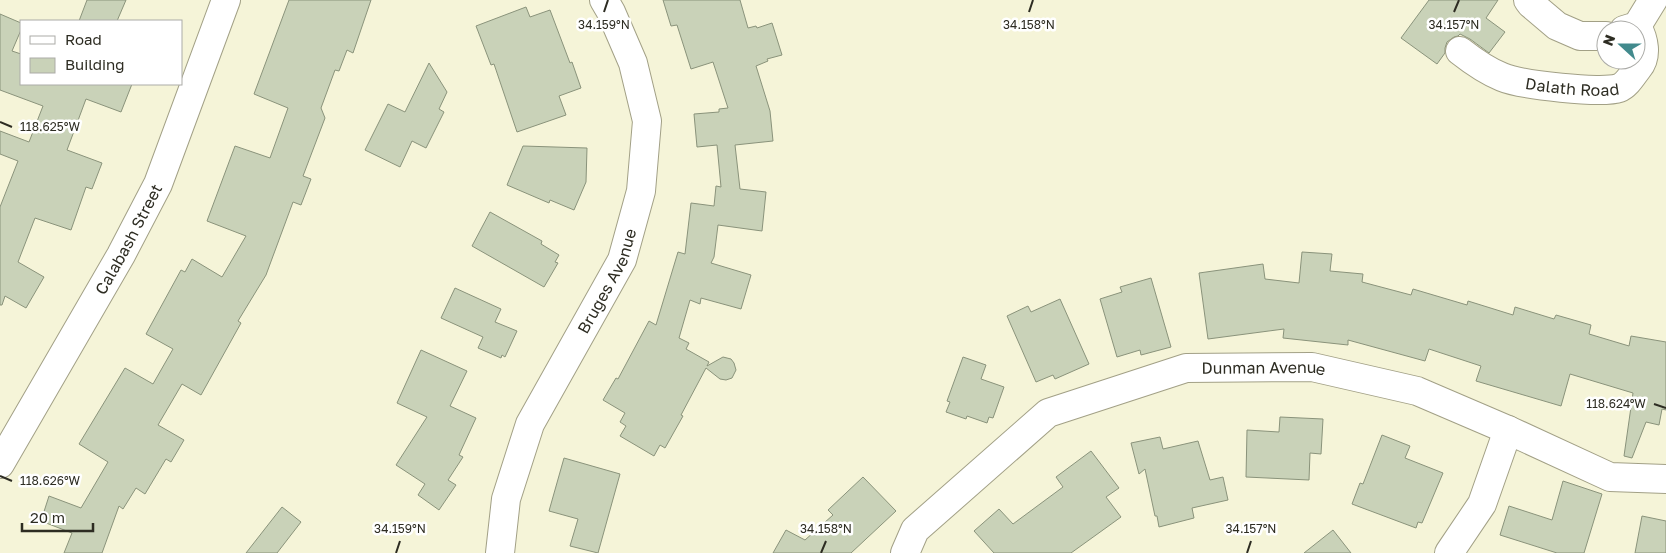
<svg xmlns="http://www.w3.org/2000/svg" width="1666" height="553" viewBox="0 0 1666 553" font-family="'Golos Text',sans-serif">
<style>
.building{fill:#c9d2b8;stroke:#8a937b}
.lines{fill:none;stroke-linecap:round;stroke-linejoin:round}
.minor-casing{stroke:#a2a086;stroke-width:30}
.minor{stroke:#fff;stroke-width:28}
.ticks{fill:none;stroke:#2d2c22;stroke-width:2}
.labels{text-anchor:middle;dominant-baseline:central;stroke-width:5;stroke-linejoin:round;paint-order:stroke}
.street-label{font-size:16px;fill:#2d2c22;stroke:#fff}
.ticks-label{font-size:12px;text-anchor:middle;fill:#2d2c22;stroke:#fff;stroke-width:5;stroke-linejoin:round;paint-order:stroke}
</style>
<rect width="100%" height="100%" fill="#f5f4d8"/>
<path class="building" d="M87,0h39l-9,21h-38z
M289,0h82l-18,53 -6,-3 -8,21 -4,-1 -14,38 4,10 -22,58 8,3 -10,26 -8,-3 -27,73 -28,46 3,2 -40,72 -19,-11 -24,41 26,15 -13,22 -5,-3 -21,35 -9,-6 -13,21 -4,-3 -17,47h-38l8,-20 -31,-12 8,-25 32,12 27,-46 -29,-18 46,-76 28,16 20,-35 -27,-15 35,-64 4,2 7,-13 30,18 24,-41 -39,-15 28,-75 35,12 18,-50 -34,-14z
M663,0h77l8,28 8,-2 1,2 15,-5 10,32 -15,4 1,2 -12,5 14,45 3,30 -38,4 5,44 26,3 -4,39 -44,-6 -4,32 -3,6 40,12 -10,34 -40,-11 -1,6 -10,-4 -11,38 10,5 -3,6 23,13 -2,4 16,-9 8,2 3,4 2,7 -4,8 -6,2 -6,-1 -14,-11 -25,47 2,1 -18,32 -5,-3 -6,11 -34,-20 6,-10 -6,-4 5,-9 -22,-13 13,-22 2,1 31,-58 7,4 22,-73 7,2 6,-51 23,3 2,-20 5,1 -4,-42 -20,2 -3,-33 25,-2v-3l9,-1 -15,-46 -22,7 -14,-44 -6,1z
M1429,0h69l-12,18 19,14 -16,21 -19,-14 -10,-5 -2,2 -4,1 -7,5 -2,6v5l-8,11 -36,-26z
M526,7l4,10 20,-7 20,53 2,-1 9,26 -22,8 7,19 -49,17 -23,-68 -3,1 -15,-39z
M0,14l21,9v7l-9,21 9,3v30h111l-11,28 -35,-13 -19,51 35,13 -10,26 -6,-2 -15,43 -36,-12 -17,44 26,15 -18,31 -21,-12 -3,9h-2v-98l18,-46 -18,-7v-23l29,11 14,-36 -43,-16z
M429,63l18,29 -8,17 5,3 -18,36 -14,-7 -12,26 -35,-17 23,-46 17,8z
M523,146l64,2 -1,34 -12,28 -24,-10 -1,3 -42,-18z
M490,212l52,29 -1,3 18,11 -4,7 3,1 -14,24 -72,-41z
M1302,252l30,2 -2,17 33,3 -1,8 49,13 2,-6 54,16 1,-4 45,14 2,-8 39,12 2,-4 35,10 -2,9 40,12 2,-10 35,6v68l-4,-1 -3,16 -13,-3 -14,36 -8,-2 9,-63 -63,-19 -9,32 -85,-25 5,-15 -52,-17 -4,12 -77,-21v5l-65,-7 1,-9 -76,10 -9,-66 64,-9 2,15 34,4z
M1151,278l20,69 -30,8 -1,-5 -23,7 -17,-58 22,-7 -2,-5z
M455,288l46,21 -6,13 22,9 -12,26 -3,-2 -1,3 -23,-10 5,-11 -42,-19z
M1060,299l29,65 -34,15 -2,-4 -17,7 -29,-66 21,-10 3,6z
M421,350l46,21 -17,35 26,12 -17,37 4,2 -15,23 8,5 -17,25 -21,-15 7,-11 -29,-19 31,-48 -30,-14z
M963,357l23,8 -5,14 23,8 -11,31 -4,-1 -2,6 -20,-7 -1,3 -20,-7 4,-10 -3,-1z
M1280,417l43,2 -2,35 -11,-1 -1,27 -63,-3 1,-47 32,2z
M1382,435l28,11 -5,12 38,15 -21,50 -4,-1 -2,6 -64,-24 8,-21 3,1z
M1160,437l3,12 35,-8 12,39 13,-3 5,23 -36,8 2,10 -35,9 -2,-11h-2l-10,-47 -6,5 -8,-31z
M1091,451l28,37 -13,9 15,20 -50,36h-77l-20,-22 25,-22 14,15 50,-37 -7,-10z
M564,458l56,16 -22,79 -28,-7 8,-27 -29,-8z
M863,477l33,34 -45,42h-78l13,-23 19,10 28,-25 -5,-5z
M1563,481l39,13 -18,59h-27l-57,-18 9,-29 43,14z
M282,507l19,15 -24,31h-31z
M1642,516l24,5v32h-31z
M1333,530l18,23h-47z"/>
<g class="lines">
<g class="minor-casing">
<g id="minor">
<path d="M1528,0l3,4 26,22 23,10h26"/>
<path d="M1624,30l13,-4 16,-26"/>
<path id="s1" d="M1460,51c14,11 27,20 42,26 19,8 100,17 117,11 8,-3 14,-14 19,-20 10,-12 6,-29 -1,-42"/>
<path id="s2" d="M0,464l121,-209 37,-71 68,-184"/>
<path id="s3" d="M500,553l6,-54 24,-75 92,-164 19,-69 6,-70 -14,-58 -22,-51 -7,-12"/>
<path id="s4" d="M905,553l10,-23 133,-117 138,-45 126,-1 105,24 91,39 102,47 56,2"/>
<path d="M1449,553l33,-49 26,-74"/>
</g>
</g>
<use href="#minor" class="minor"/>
</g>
<path class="ticks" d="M604,12l4,-12M1029,12l4,-12M1454,12l5,-12M0,122l12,5M1654,404l12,4M0,476l12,5M396,553l4,-12M821,553l5,-12M1247,553l4,-12"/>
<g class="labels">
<g class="street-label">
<text stroke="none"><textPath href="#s1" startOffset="121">Dalath Road</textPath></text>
<text stroke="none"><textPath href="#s2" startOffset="259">Calabash Street</textPath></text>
<text stroke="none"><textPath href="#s3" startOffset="296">Bruges Avenue</textPath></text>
<text stroke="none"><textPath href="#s4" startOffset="425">Dunman Avenue</textPath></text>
</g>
</g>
<g class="ticks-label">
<text x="604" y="29">34.159°N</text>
<text x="1029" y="29">34.158°N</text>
<text x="1454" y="29">34.157°N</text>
<text x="50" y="131">118.625°W</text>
<text x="1616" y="408">118.624°W</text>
<text x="50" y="485">118.626°W</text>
<text x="400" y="533">34.159°N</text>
<text x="826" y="533">34.158°N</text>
<text x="1251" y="533">34.157°N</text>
</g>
<rect x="20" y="20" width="162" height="65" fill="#ffffff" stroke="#ababa7"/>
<rect x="30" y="36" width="25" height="8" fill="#ffffff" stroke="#ababa7"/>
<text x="65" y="45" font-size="15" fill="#2d2c22">Road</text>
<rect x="30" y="58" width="25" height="15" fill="#c9d2b8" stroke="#ababa7"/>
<text x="65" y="70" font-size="15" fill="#2d2c22">Building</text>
<g transform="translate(1621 45) rotate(291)"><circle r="24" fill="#ffffff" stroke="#ababa7"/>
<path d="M0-4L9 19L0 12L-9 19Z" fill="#428a8d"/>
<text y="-8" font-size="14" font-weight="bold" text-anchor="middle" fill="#2d2c22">N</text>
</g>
<path d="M22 523v8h71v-8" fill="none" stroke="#2d2c22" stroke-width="2.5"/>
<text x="30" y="523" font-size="15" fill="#2d2c22" stroke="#ffffff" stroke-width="4" paint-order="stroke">20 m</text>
</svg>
